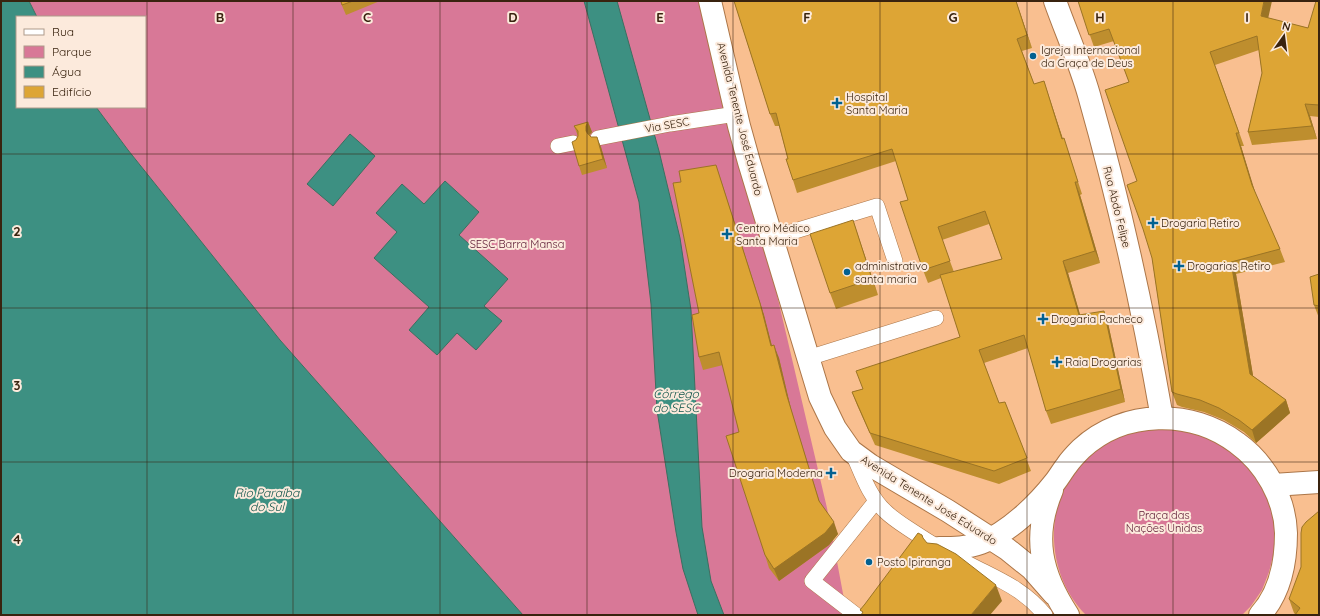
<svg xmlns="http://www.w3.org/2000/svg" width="1320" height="616" viewBox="0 0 1320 616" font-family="Quicksand,sans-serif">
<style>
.green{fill:#d87897}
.water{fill:#3d9082;stroke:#3c6f60}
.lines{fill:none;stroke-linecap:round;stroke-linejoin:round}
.service-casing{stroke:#ac7648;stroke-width:16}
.secondary-casing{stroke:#ac7648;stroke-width:24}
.service{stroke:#fff;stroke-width:15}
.secondary{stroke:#fff;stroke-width:22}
.wall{fill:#be8e2e;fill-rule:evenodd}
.shaded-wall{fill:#9b7425}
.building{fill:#dda535;stroke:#9b7425}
.grid{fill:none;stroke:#39230f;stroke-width:1;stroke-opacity:0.55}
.poi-dot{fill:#026191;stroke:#fceadc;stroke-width:1.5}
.labels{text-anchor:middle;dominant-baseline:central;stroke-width:4;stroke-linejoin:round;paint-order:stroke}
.poi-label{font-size:11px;fill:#39230f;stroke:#fceadc;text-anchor:start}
.street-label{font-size:11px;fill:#39230f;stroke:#fceadc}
.park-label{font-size:11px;fill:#5a1631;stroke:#fceadc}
.water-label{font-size:12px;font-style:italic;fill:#0f544a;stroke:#fceadc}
.grid-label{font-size:13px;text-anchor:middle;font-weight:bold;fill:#39230f;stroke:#fceadc;stroke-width:4;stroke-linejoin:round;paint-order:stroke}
</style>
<rect width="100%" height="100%" fill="#f9bf90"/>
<path class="green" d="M29,1h679l119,507 20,107h-324l-243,-275 -152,-190 -32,-43h49v-90h-108z
M1152,428l40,3 36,17 28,28 10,18 6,18 3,20 -1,20 -5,20 -7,18 -11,16 -9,9h-156c-46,-46 -43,-129 12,-167 18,-12 34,-15 54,-20z"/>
<path class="water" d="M1,1h28l8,16h-20v90h79l32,43 152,190 243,275h-522z
M584,1h33l42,150 21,87 11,72 11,217 9,54 13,34h-26l-15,-46 -7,-37 -19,-122 -6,-106 -12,-102z
M350,134l25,22 -42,50 -26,-22z
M445,181l34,31 -20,23 49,44 -24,27 18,15 -26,29 -19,-17 -20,22 -28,-25 20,-23 -55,-49 23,-26 -21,-19 26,-29 22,20z"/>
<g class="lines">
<g class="service-casing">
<path id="service" d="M598,138l72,-14 66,-10
M558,146l15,-3
M772,238l105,-32 18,55
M808,358l128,-40
M853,454c9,20 16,42 32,57 8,8 18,14 27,20 18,12 36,23 55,32 30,16 56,25 78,52
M856,615l-44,-34 64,-80"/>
</g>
<g class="secondary-casing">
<path id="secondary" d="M710,1l29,125 10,36 71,235 15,31 16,23 19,14 78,46 59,38 25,20 22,25
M1055,1c11,31 25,62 34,94 30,106 54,214 73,323
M1273,485l46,-3
M1052,490c-20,47 -11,84 16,125
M939,548c14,0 28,0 42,-5 27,-10 56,-38 74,-61 4,-5 8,-12 12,-17 4,-6 9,-11 14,-16 43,-40 111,-40 156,-6 28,20 48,55 49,90 0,29 -6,60 -26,82"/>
</g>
<use href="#service" class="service"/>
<use href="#secondary" class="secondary"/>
</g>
<path class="wall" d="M340,1h40l-34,14z
M734,1h282l16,47 -10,3 12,33 10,-3 19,58 5,12 14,43 -2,1 20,68 -32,10 12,42 28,8 17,79 -74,22 -5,-13 -18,-63 -44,15 15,40 6,-1 26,69 -32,13 -124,-39 -18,-40 -5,-13 11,-3 97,-52 -19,-59 -13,5 -5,-13 -15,-70 -12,-39 -99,32 -4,-13 -5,-21 -9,-33h-4l-5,-12zM989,224l13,35 -48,13 -12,-32z
M1078,1l190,17 40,10 11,-27v116l-9,-1 7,23 -65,6 -4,-13 14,-59 -3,-23 -44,15 29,81h-3l13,45 26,58 5,13 -49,12 17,102 33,24 4,13 -34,30 -12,-11 -20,-12 -20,-8 -22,-5 -5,-2 -5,-13 -20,-134 -15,-77 -8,-99 -15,-41 -20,6z
M588,122l4,10 -3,4 12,11 6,21 -25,7 -3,-9 -3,-26 2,-4 -4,-10z
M720,177l44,138 8,31 7,12 12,51 29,94 18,31 -9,11 -50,36 -10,-13 -4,-13 -26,-123 -16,-67 -20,5 -4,-13v-44l-18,-131z
M853,220l25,75 -42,14 -6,-16z
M1319,274v44l-5,-13z
M1289,599l30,16 -24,-1 -1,-1z"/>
<path class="shaded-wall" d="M1016,1l16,47 -5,-13z
M1264,1h8l-6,27 -5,-12z
M1044,81l4,13 19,58 -5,-13z
M1305,104l5,12 7,23 -5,-13z
M588,122l4,10 -3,3v5l-3,-9v-5z
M1236,133l5,13 16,52 -5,-13z
M597,137l4,10 6,21 -4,-9z
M716,165l48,150 11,43 -4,-12z
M1075,182l5,13 20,68 -5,-12z
M853,220l5,16 20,59 -6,-16z
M1063,261l5,12 16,55 -5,-13z
M1231,262l5,12 19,113 -5,-13z
M1104,311l4,12 17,79 -4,-13z
M774,345l5,13 12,51 32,105 -4,-13 -32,-105z
M1286,400l4,13 -34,30 -4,-13z
M834,522l4,12 -9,11 -50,36 -5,-12z
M996,585l6,16 -12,14h-19z"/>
<path class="building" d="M341,1h12l-11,4z
M734,1h282l11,34 -10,4 17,45 10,-3 18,58 2,-1 14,44h-3l20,69 -32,10 16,54 25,-4 17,78 -75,22 -22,-76 -45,15 20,53 6,-1 22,56 -33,13 -124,-38 -18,-41 11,-3 -7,-18 104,-34 -20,-62 62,-16 -17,-48 -47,16 12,34 -27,9 -23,-68 8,-2 -16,-51 -99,31 -7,-21h2l-12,-46 -6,1z
M1078,1h186l-3,15 47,12 8,-27h3v104l-14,-1 7,22 -64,6 14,-59 -5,-37 -47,16 29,81h-3l16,52 28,64 -49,13 19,112 36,26 -34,30 -13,-10 -20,-12 -19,-8 -23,-6 -5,-2 -20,-134 -9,-29 -16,-44 10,-4 -32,-91 24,-8 -20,-53 -20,6z
M588,122l-2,4v5l2,3 3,3h6l6,22 -24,7 -7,-24 4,-2 2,-4v-5l-4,-5z
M716,165l44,138 11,43 3,-1 13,51 32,105 15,21 -9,11 -51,36 -9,-14 -39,-119 13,-4 -20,-80 -20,5 -7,-42 7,-2 -26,-130 8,-1 -2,-11z
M853,220l19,59 -42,14 -20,-59z
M1319,274v32l-5,-1 -4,-28z
M1319,511v104h-24l5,-7 -11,-9 12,-32v-34l1,-6 4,-5z
M918,533l4,2 1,3 4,5 10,1 19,10 40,31 -25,30h-110l2,-3 -3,-2 5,-6z"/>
<path class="grid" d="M147,1v614M293,1v614M440,1v614M587,1v614M733,1v614M880,1v614M1027,1v614M1173,1v614M1,154h1318M1,308h1318M1,462h1318"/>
<g class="poi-dot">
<circle cx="1033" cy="56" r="4"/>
<path d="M835 97h4v4h4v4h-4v4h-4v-4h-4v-4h4z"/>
<path d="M1151 217h4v4h4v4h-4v4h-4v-4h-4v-4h4z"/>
<path d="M725 228h4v4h4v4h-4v4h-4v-4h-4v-4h4z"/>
<path d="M1177 260h4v4h4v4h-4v4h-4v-4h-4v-4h4z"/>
<circle cx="847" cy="272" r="4"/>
<path d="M1041 313h4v4h4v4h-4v4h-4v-4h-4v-4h4z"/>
<path d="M1055 356h4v4h4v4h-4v4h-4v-4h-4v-4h4z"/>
<path d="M829 467h4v4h4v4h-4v4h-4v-4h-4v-4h4z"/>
<circle cx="869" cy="562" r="4"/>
</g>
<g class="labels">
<g class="poi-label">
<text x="1041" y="50">Igreja Internacional<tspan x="1041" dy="13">da Graça de Deus</tspan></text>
<text x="846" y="97">Hospital<tspan x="846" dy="13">Santa Maria</tspan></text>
<text x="1161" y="223">Drogaria Retiro</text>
<text x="736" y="228">Centro Médico<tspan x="736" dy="13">Santa Maria</tspan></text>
<text x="855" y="266">administrativo<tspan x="855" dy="13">santa maria</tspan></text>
<text x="1187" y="266">Drogarias Retiro</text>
<text x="1051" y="319">Drogaria Pacheco</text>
<text x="1065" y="362">Raia Drogarias</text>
<text x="823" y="473" text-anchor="end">Drogaria Moderna</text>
<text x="877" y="562">Posto Ipiranga</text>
</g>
<g class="street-label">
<text transform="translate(740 119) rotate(76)">Avenida Tenente José Eduardo</text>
<text transform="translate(667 125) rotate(-10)">Via SESC</text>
<text transform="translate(1117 207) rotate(76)">Rua Abdo Felipe</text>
<text transform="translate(929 500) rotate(32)">Avenida Tenente José Eduardo</text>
</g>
<g class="park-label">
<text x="517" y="244">SESC Barra Mansa</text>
<text x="1164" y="515">Praça das<tspan x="1164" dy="13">Nações Unidas</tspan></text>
</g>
<g class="water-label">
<text x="676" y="393">Córrego<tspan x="676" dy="14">do SESC</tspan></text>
<text x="267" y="492">Rio Paraíba<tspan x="267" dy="14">do Sul</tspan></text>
</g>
</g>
<g class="grid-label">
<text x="220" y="22">B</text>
<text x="367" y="22">C</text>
<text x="513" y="22">D</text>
<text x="660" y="22">E</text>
<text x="807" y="22">F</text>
<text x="953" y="22">G</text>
<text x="1100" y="22">H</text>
<text x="1247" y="22">I</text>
<text x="17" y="236">2</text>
<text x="17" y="390">3</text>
<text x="17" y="544">4</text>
</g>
<rect width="1320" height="616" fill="none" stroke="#39230f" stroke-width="4"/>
<rect x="16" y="16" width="130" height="92" fill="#fceadc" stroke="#ae9a8a"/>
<rect x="24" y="29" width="20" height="6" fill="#ffffff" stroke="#ae9a8a"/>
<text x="52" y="36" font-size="12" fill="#39230f">Rua</text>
<rect x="24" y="46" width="20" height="12" fill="#d87897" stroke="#ae9a8a"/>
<text x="52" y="56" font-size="12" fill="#39230f">Parque</text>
<rect x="24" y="66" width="20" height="12" fill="#3d9082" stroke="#ae9a8a"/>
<text x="52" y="76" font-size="12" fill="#39230f">Água</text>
<rect x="24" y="86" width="20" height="12" fill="#dda535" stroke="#ae9a8a"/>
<text x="52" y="96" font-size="12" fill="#39230f">Edifício</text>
<g transform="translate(1284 36) rotate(14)" stroke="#fceadc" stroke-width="3" paint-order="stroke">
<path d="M0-3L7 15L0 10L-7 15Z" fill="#39230f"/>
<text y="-6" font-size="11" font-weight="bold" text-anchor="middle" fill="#39230f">N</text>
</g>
</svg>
